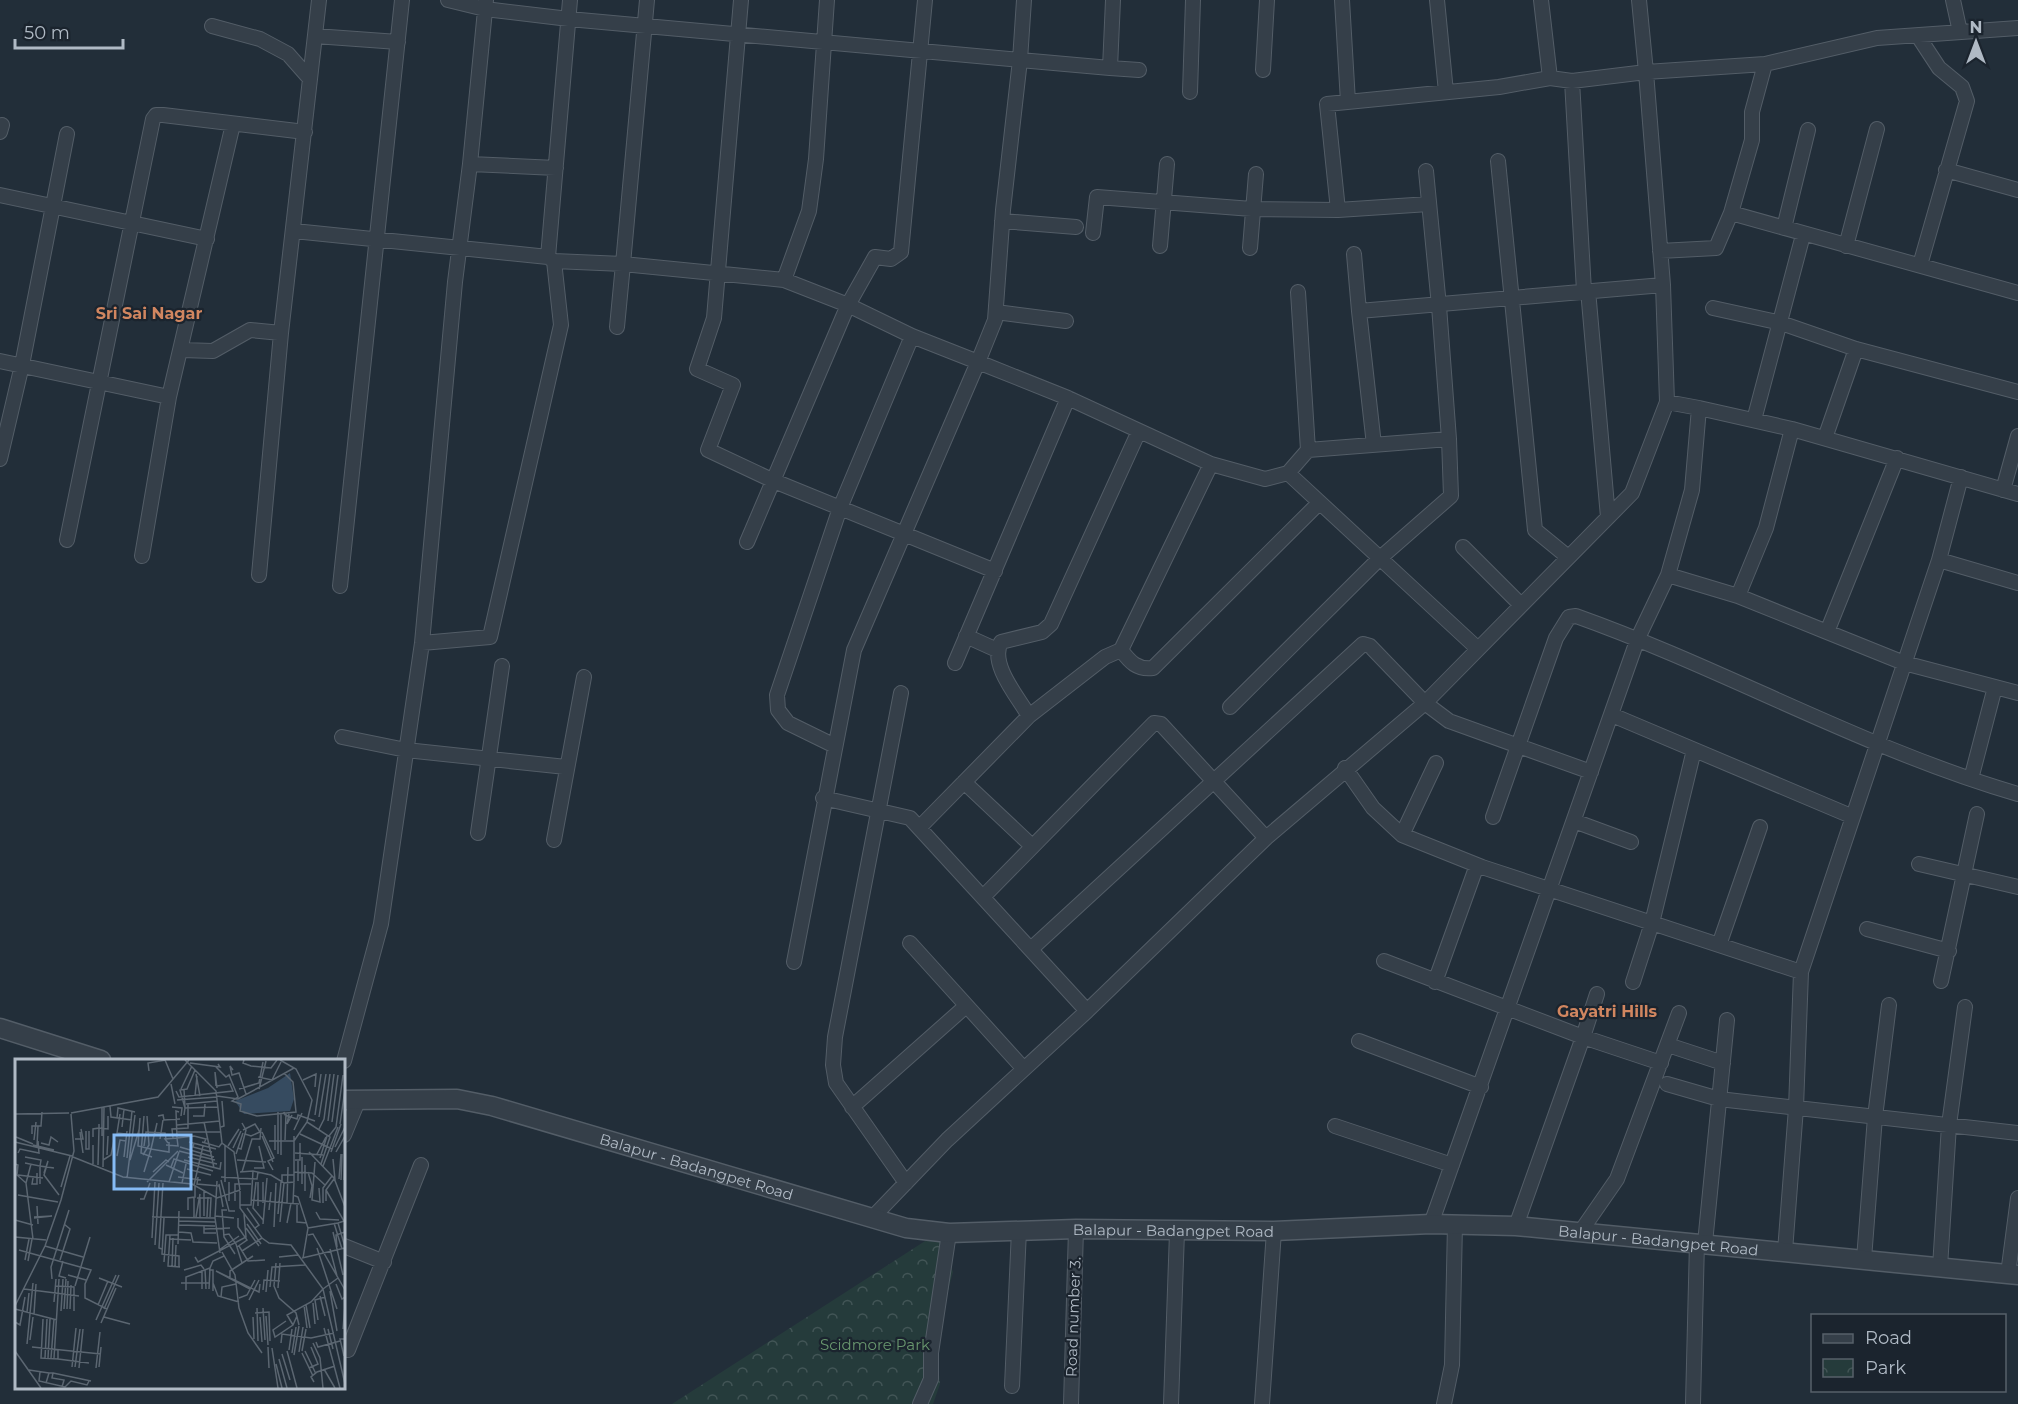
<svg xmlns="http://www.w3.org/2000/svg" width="2018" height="1404" viewBox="0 0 2018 1404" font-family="Montserrat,sans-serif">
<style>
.park{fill:url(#park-crowns)}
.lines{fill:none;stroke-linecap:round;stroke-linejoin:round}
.minor-casing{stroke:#535d67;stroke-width:16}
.tertiary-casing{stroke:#535d67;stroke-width:21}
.minor{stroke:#353f49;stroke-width:14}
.tertiary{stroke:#353f49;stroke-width:18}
.labels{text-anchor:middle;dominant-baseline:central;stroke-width:4.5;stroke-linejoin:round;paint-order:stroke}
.street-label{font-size:15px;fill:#b0bac5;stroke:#1b242e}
.park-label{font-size:15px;fill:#68966e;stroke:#1b242e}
.neighbourhood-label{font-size:16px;font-weight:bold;fill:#d18660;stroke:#1b242e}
.inset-road{fill:none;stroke:#5b6671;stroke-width:1.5}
.view{fill:#86bbf5;fill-opacity:0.15;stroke:#86bbf5;stroke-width:3}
.inset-edge{fill:none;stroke:#b0bac5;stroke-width:3}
</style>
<defs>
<pattern id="park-crowns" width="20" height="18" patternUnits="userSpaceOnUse" patternTransform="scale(1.5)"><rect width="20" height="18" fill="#253b3b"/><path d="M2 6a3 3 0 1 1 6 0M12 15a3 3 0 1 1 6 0" fill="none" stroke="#425556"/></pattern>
</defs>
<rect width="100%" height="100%" fill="#222e39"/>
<path class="park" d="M936,1234l17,38 -18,65 5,47 -7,20h-261z"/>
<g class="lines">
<g class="minor-casing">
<path id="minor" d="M448,0l37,9 84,10 451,41 4,-60
M647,0l-24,264 161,16 64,25 64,31 66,26 17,-42 8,-110 17,-150 90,8 3,-68
M741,0l-27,318 -17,51 36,16 -25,65 66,31 221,90
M1342,0l6,102
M1437,0l9,92
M1541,0l9,78
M1953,0l7,32
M212,26l48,13 28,15 22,25
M315,36l83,6
M1918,36l21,32 23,19 5,14 -47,164
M1110,68l29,2
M1263,70l4,-70
M1572,81l12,210
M1190,92l3,-92
M0,132l2,-7
M1498,161l37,369 33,27
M470,164l86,4
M1946,170l72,20
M0,195l207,44
M1429,204l-91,6 -11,-106 172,-17 51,-9 22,3 74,-9 -7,-72
M1731,213l287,80
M1002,221l74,6
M1784,228l24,-98
M294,231l254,26
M1093,233l4,-36 155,12 86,1
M1160,246l7,-82
M1846,246l31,-117
M1250,248l6,-74
M1660,251l56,-3 15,-35 21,-73v-28l13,-48
M1354,254l5,57 304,-26 -17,-213 119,-8 112,-26 141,-10
M554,261l69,3 -6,63
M784,280l25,-69 7,-52 11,-159
M1588,290l20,227
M1298,292l10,158
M1713,308l68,15 75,26 162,43
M1359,311l15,134
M996,312l70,9
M182,350l31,1 37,-21 31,3
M0,361l169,36
M1699,408l93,21 226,65
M1754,420l49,-185
M1825,438l31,-89
M0,459l22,-94 45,-231
M1288,473l189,175
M2003,490l15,-54
M67,540l86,-421 3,-4h7l142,17
M747,542l101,-237 27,-48 16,2 10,-7 24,-252
M1463,547l57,57
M142,556l27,-159 64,-273
M1939,560l79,23
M259,575l22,-242 38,-333
M1668,575l70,21 28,-68 26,-99
M340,586l62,-586
M1738,596l89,36 70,-174
M1827,632l77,31 114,30
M966,636l31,14
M422,643l68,-6 71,-312 -7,-64 -6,-4 22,-257
M1121,650c9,12 16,20 32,18l166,-165
M955,663l113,-265
M901,693l-66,344 -2,28 3,18 70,100
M1230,707l149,-148 72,-63 -2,-57
M1612,715l239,101
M1029,716c-11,-19 -40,-52 -28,-74l41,-10 9,-8 88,-193
M342,737l64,13 160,17
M835,746l-47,-23 -10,-13 -1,-15 63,-187 72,-172
M1345,768l28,40 29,27 80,32 319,105
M1971,779l24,-92
M964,782l68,64
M823,798l87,20 177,193
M1493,817l63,-179 13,-21 7,-1c149,53 290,134 442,178
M1574,821l57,21
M919,828l110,-112 76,-59 16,-7 90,-186
M478,833l24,-167
M1402,835l34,-72
M554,840l30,-163
M1919,864l99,23
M983,897l171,-174 7,1 105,114
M1867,929l82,22
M910,943l113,125
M1719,945l41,-118
M1031,949l332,-305 7,2 55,57 24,18 142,51
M1384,961l199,76 -67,189
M794,962l60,-312 124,-288 90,36 143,66 54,15 23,-6 20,-23 141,-11 -10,-133 -13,-135
M1941,981l36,-167
M1435,982l42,-117
M1633,982l19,-59 42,-173
M1597,994l-14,43 78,26
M1359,1041l122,46
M1668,1045l55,18
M344,1061l37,-137 41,-281 33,-361 15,-118 16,-164
M1667,1084l52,15 299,34
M852,1107l114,-101
M1335,1126l117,39
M344,1135l14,-34
M873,1217l74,-77 140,-129 179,-173 159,-135 207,-210 35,-91
M1431,1224l207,-586 30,-63 24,-85 7,-82 -32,-6 -4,-117
M1581,1231l36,-52 62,-166
M1705,1243l22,-223
M344,1246l40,16
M1785,1251l11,-143 5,-136 138,-412 22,-83
M1864,1259l11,-142 14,-112
M1940,1267l9,-142 16,-118
M2008,1274l10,-76
M348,1350l73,-185
M1012,1386l7,-156
M920,1404l11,-25v-26l18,-120
M1071,1404l5,-175
M1171,1404l6,-172
M1262,1404l12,-173
M1444,1404l8,-39 3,-141
M1693,1404l4,-162"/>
</g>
<g class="tertiary-casing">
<g id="tertiary">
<path d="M0,1028l101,32"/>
<path id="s1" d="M344,1100l113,-1 35,7 414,122 43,5 127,-4 198,2 157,-7 85,2 502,49"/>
</g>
</g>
<use href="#minor" class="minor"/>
<use href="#tertiary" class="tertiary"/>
</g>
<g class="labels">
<g class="street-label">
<text stroke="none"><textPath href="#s1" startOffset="362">Balapur - Badangpet Road</textPath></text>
<text stroke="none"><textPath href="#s1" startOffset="848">Balapur - Badangpet Road</textPath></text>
<text stroke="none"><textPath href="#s1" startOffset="1334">Balapur - Badangpet Road</textPath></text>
<text transform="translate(1073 1317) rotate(-88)">Road number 3.</text>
</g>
<g class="park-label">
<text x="875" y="1344">Scidmore Park</text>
</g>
<g class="neighbourhood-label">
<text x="149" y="313">Sri Sai Nagar</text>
<text x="1607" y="1011">Gayatri Hills</text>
</g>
</g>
<g transform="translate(15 1059)">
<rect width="330" height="330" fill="#222e39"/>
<path d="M275,14l4,26 -4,12 -46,3 -9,-13 33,-13z" fill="#364b60"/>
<path class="inset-road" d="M150,1l8,19M170,1l31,31 6,52 12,9 6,38M229,1l-1,3 8,3 20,2 6,-8M175,4l30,4 -2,-3M201,8l10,10 3,-2 9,22 -6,4 9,3 -1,7 17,5 39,-4 -3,-30 -9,-9M218,11l-3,-4 2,9 7,-2 7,21M134,12l-1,-8 18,-3M181,15l4,22M243,18l14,3 9,-18M288,21l13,-6 -1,13M156,25l4,20M201,27l-1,-14 2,16M166,30l11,-23M169,30l1,19 -5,-18 7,-1 8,-19M224,30l20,-6 4,-21M244,30l7,-28M161,32l3,6 54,-6 -3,-7 -13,2M180,37l2,-20M202,37l21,3 56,-31M162,41l40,-3M171,45l31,-3M95,47l1,11 21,3M157,48l10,1 -1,8M269,53l1,3 12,4 1,-4 17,6M56,54l87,-16 31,-37M0,55l54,-1M105,55l-3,19 9,1M274,55l-2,10 5,-9M169,56l1,-7 33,-1M300,56l6,-41M129,57l-3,37 11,4M143,57l5,-1 1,5 16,-1M178,57h11l1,-12M304,58l7,-43M102,59l1,-10 17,4M125,59l-2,28 13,3 6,-26M313,62l6,-47M189,63l10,46M292,63l23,15 -9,27M317,63l6,-47M325,65l5,-35M162,66l43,-4M107,68l2,-18M206,68l3,-1 -2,-25M304,70l5,-10 6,-45M228,71l12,-6 5,8 -9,4 -6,-2M279,71l8,-17M71,72v18h3v-18M65,73l3,21M161,73h45M247,73l12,26 -6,3 5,9M17,75v-8h9l1,-14M285,75l32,15M87,77v-29M247,77l11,26M314,77l7,-9 7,-52M1,78l17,7M78,78v-8l6,-1v-4M158,79l-1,-9 16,-1v-24M60,80h8l-2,-10M145,80l3,-19M19,81l2,-18M270,81l1,-26M254,82h25v-5M0,83l57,14M174,83l27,7M187,83l17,5 3,-4M26,84l8,2 2,-8 7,5M153,84l-3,-4 12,-1 -1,-27 3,1M179,84l-1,4 19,5M18,86l21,5M78,86v19M151,86l12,1 -1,-8 17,-2 12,3 -2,4M22,87l1,-20M129,87l2,-14 19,1 1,6M213,87l11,-17M165,88l34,10M320,88l10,-20M218,89l8,-17M223,89l3,1 5,-19 -4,-7M260,91v-25M164,92l36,9M294,93l25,26 11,29M316,93l10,-28M321,93l9,-16M3,94l2,-4 19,4 -1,-12M280,94l28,2M221,95l7,-21M263,95v-42M302,95l9,-17M92,96l1,-19M128,96l6,-10 -2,-29M266,96v-42M102,97l3,-16 6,1M10,98l16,3 -1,6 14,2M58,98l50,20 69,7 25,14 23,-8M109,98l3,-26M173,98l29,7M287,98v27M112,99l5,-47M305,99l7,-22M318,100l2,21M88,101l8,-5 3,-15M115,101l9,-30M169,101l36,9 1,-7M222,101l29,2M280,101h5v-17M300,103l-3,38 8,2 -1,-14M10,104l15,3v18M0,105l3,1 -1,10 9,8 7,56M83,106l1,-37 9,1v-13M151,106l17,8M308,107l15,-39M88,108l1,-60M156,108l3,-8 39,12M239,109h10l-5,-22M172,110l24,6M129,113l7,-23 18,3v-10M138,113l13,-12 3,2M225,113l13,-1 18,4 13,8 10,-1v-41l13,-19 5,-22 -16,-31 -16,-9M227,113l10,-33h8l1,-11M279,113l18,1 13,12M293,113l4,14 -2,12M29,114l4,-12 -4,14 15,20M3,116l25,3M163,118l23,3M183,118l-1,7 22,2M206,118l36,2 1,-7M18,119l-1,6h5v-11M112,119l8,-63M324,120l2,-25M206,121l8,31h6M326,121l1,-26M329,121l1,-26M202,122l-2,37 5,35M283,122v-20M132,123l31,-31M154,123l10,-30M210,123v-37M241,123l-3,26 10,12M248,123v21M11,124l5,-19M167,124l4,-19M267,124v-8h12M204,125l4,23M179,126l9,-39M46,128l9,-31M311,131l18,31 -6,2 7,24M225,132v17l22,30 7,5 22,2 32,44 22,95M290,132v-26M3,136l40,7M278,136l5,2 10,31 -5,30M182,139h14l-1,19M125,140h4l6,-16M237,141l47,4M214,142v-19M220,142v-17h16M311,142v-11l8,-11M272,144l1,-36M278,144l1,-21M308,144v-15l9,-12M225,146h11l2,-34M282,146v17l10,1M22,147l1,18M243,147v-24M232,149l12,17 -4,3M173,151v-12l7,-1v-11M212,151h-5l2,27 11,17M254,151l2,-18M301,153l4,7 19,1M263,155l3,-32M189,157v-26M200,157l19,2M19,158l18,-1 -18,2M137,158l63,1M181,158l4,-23M185,158v-20M192,158l1,-20M149,159l-2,36 17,2v11M179,159v-21M0,161l18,5M164,162l36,1M265,163l4,-39M272,164l4,-20M319,164l8,26M232,165l14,20M248,165l4,-46M164,166l36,1M189,166v8h12M259,168l2,-44M231,169l13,18M293,169l30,-5M189,170l26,-1M164,173l12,1 2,9 24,1M318,173l10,43M155,176l-2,31 12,1M208,176l6,-1 7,10 6,19M293,176l5,-1 32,56M0,178l31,3M137,179l3,-56M154,180l22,1M163,185l1,-33M140,186l4,-62M30,187l38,11M224,187l9,15 17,-1M222,188l10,-7 -9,-13v-9M322,188l-1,-12 9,-3M302,189l20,61M147,190l-3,-1 4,-65M315,190l7,27M4,191l72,20 -6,14v14l22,11 -6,14M204,191l20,-14M227,192l20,-13M207,193l13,23 4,33 9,25 14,20M180,198l3,5 48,-25 -2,-23M264,198l19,-2M287,199l43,-10M10,201l4,-21M45,201l10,-31 -6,-5M13,202l4,-22M48,202l-4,15 7,2M149,203l2,-27h13M261,204l-2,23 5,12 17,15 3,12M157,208l1,-29M160,208l1,-22M190,210l1,20M169,211l17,-5 3,4M187,211v19M194,211h4v21M53,216l18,5M84,219l23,9M37,220l-1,-12 18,-57M215,220v-8l23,-15M166,224h28M198,224l5,13 21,6M321,225l6,15 3,-2M40,227l19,1v24M60,227l15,-49M255,228l2,-20 33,-2M263,229l2,-25M9,230l55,7M194,230l1,-21 3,-7 11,-5M235,230l-34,-18 43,21 1,-8M308,230l15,-11M171,231v-13l24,-9M248,231l1,-10 16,1M315,232l7,40M251,233l2,-22M305,237l5,20M206,238l1,-10 14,-3M224,239l8,-3 8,-15M234,241l10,-20M39,243l2,-23M298,244l2,21M83,246l10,-24M289,246l3,23M291,246l4,23M0,247l30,-60 16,-46 13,-49 -3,-37M242,249l1,33M248,249l2,32M0,250l42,11M49,250l2,-30M52,250l1,-28M55,250l1,-24M89,250l15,-34M92,250l9,-21M46,252l2,-32M12,253l2,-19M240,254l14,-1 1,29M19,255l2,-30M251,257l2,29M89,258l26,7M238,258l1,22M245,258l2,25M28,260l-2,39 17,1v-10M81,261l20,-45M303,261l-3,-20 10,-3M271,262l-13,9 2,7 18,-12 4,-9M0,263l5,3 5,-28M278,266l-6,-10 24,-13 12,-13M309,269l16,60M313,270l5,20M328,270l2,-24M329,280h-4l4,17M15,281l3,-23M301,283l2,5 22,-6M266,284l1,-9 29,4 23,-5M298,284l7,15 3,30M12,285l6,-61M17,288l69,7M253,288l1,21M257,289l6,40M274,291l3,-21M0,292l26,37M272,292l10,37M287,292l4,-22M290,292l11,23M284,293l4,-25M277,294l4,-26M287,294l11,23M267,295l8,26M279,296l5,-29M30,299l2,-39M33,299l2,-39M36,299l3,-39M39,299l5,-79M43,300l31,4M264,300l8,29M261,305l6,24M57,308l4,-39M60,308l5,-38M84,308l2,-20M64,309l4,-39M81,309l4,-36M294,309l9,-4 -7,-17M309,310l11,19M14,311l20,3M25,313l-1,9 26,6 6,-6 16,4 2,-4M38,314l38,8M299,323l-3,-5 6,-5 18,-6M31,324l3,-10h4l-1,5 12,2 -2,7"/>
<path class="view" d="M99,76h77v54h-77z"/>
<rect width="330" height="330" class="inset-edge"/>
</g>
<rect x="1811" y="1314" width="195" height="78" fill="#1b242e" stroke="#57606a" stroke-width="1.5"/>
<rect x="1823" y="1334" width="30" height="9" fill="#353f49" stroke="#57606a" stroke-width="1.5"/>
<text x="1865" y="1344" font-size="18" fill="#b0bac5">Road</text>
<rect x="1823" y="1359" width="30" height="18" fill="url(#park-crowns)" stroke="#57606a" stroke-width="1.5"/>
<text x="1865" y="1374" font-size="18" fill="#b0bac5">Park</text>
<g transform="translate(1976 42)" stroke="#1b242e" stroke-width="4.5" paint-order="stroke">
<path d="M0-4.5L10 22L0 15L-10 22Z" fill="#b0bac5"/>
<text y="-9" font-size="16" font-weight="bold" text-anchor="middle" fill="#b0bac5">N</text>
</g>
<path d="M15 39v9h108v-9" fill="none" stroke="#b0bac5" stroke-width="3"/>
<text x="24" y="39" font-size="18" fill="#b0bac5" stroke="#1b242e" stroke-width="4.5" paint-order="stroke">50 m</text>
</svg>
